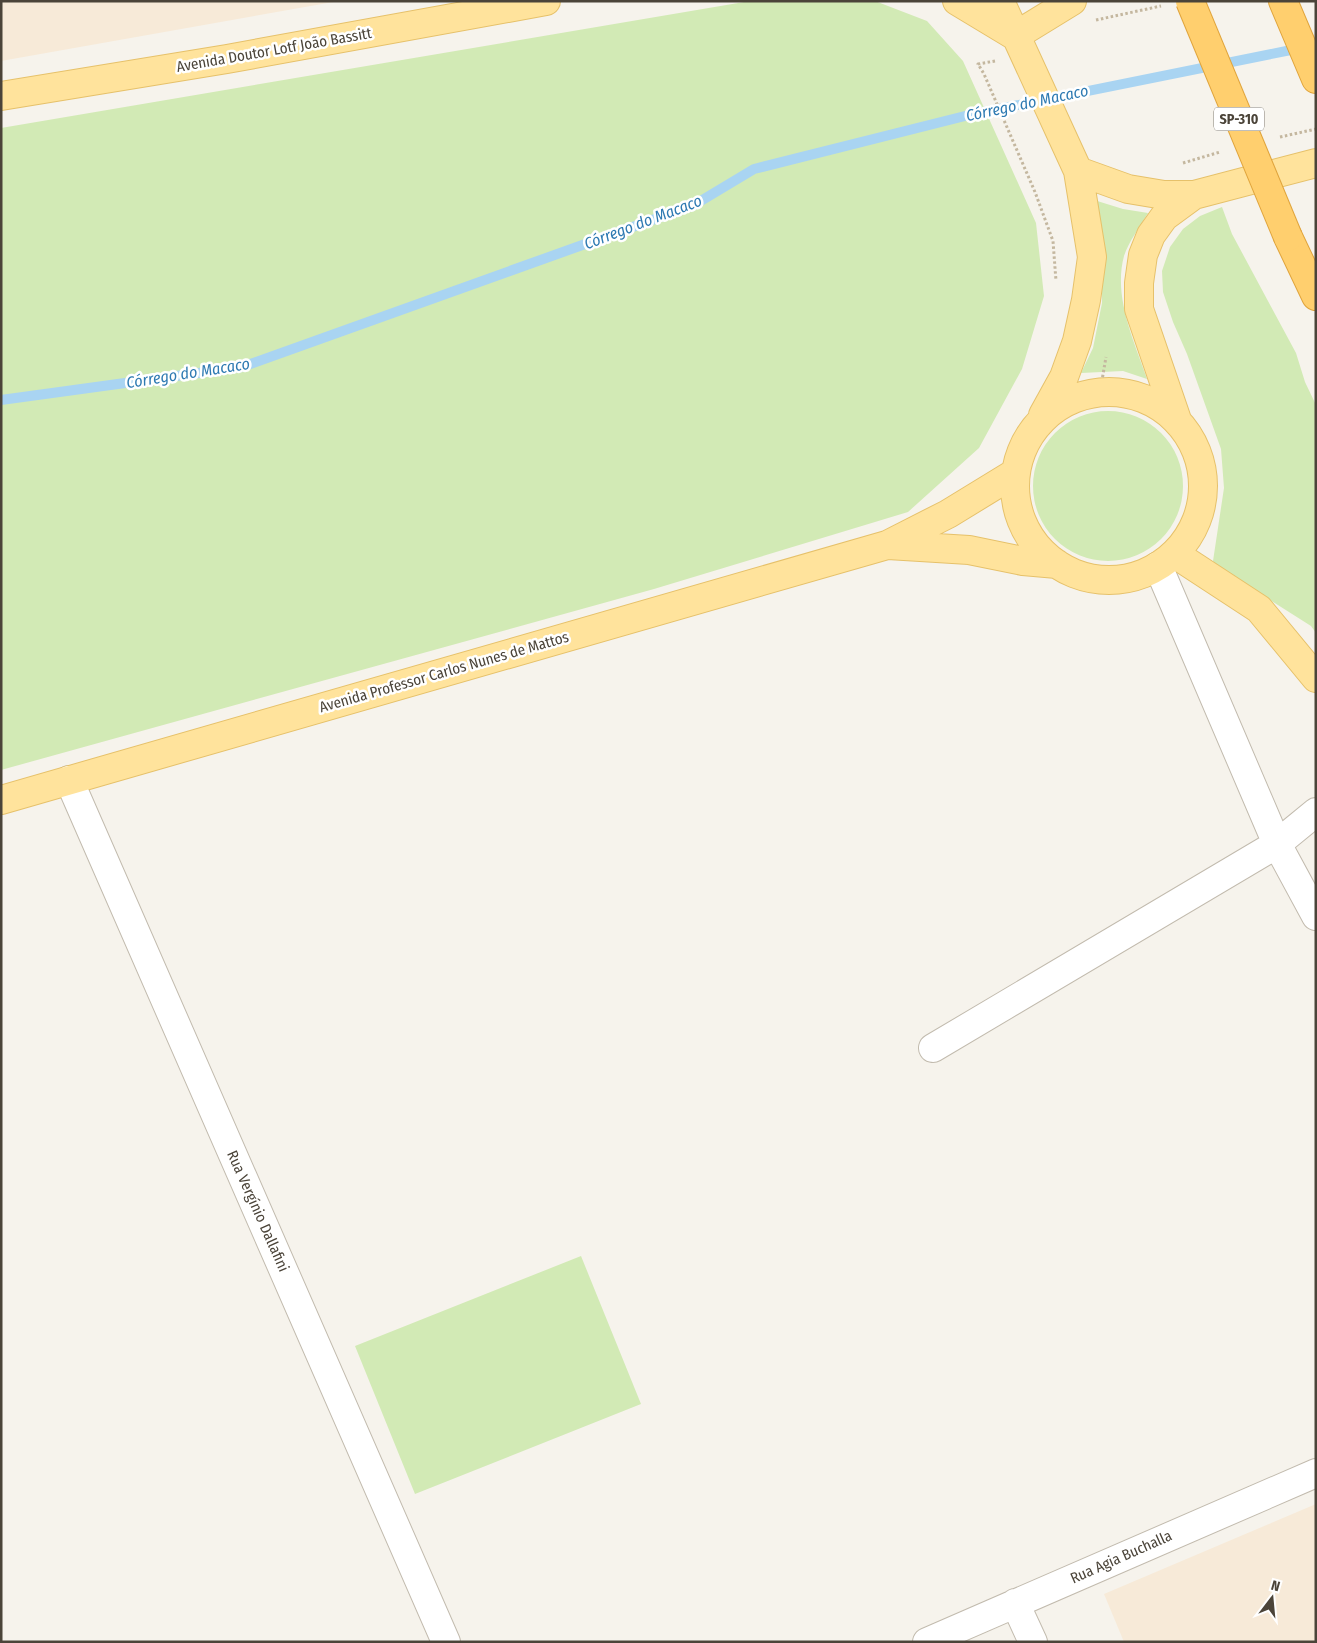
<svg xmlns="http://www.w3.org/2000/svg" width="1317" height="1643" viewBox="0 0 1317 1643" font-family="'Fira Sans Condensed',sans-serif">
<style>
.commercial{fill:#f7ead8}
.grass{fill:#d2eab5}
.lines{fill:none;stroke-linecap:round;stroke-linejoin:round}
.stream{stroke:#a9d4f2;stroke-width:10}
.minor-casing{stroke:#c2bbae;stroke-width:30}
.major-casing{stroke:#e6c16a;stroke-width:30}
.highway-casing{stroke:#e0a43c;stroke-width:30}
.path{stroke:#c4b79f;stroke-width:3;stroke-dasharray:2.5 2.5;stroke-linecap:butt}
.minor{stroke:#fff;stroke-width:28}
.major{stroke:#ffe39c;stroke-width:28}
.highway{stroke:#ffcf6e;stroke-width:28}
.highway-bridge-casing{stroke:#e0a43c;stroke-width:30;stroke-linecap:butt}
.highway-bridge{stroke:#ffcf6e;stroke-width:28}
.labels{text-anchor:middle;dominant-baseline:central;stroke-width:5;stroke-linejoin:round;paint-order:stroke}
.shield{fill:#fff;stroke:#817c74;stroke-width:1}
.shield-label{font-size:14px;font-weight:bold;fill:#4b4439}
.street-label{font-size:15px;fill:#4b4439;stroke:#fff}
.water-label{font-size:16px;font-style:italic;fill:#2e7ab2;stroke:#fff}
</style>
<rect width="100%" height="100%" fill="#f6f3ec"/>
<path class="commercial" d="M1,1h338l-338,60z
M1316,1504v138h-192l-20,-48z"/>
<path class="grass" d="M750,1h125l52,20 36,40 73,162 8,73 -22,73 -43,79 -71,64 -254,77 -653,181v-642z
M1094,200l29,9 25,4c-7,12 -20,30 -24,43 -11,41 10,85 23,123l-24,-8 -42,2 12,-25 9,-45 -1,-45z
M1222,207l10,27 64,119 9,29 11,23v228l-5,-7 -60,-38 -28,-11 -10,-16 11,-73 -3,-39 -34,-95 -14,-32 -10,-30 -1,-21 8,-24 13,-18 17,-13z
M1033 486a75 75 0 1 1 150 0a75 75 0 1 1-150 0Z
M581,1256l60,148 -226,90 -60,-148z"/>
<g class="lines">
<path class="stream" d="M1,400l241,-33 452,-162 60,-36 215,-54 332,-67"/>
<g class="minor-casing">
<path id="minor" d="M69,780l377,862
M1316,812l-39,32 39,72
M933,1048l344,-204 -119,-278
M1015,1603l18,39
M927,1642l389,-169"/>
</g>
<g class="major-casing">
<path id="major" d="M957,1l58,35 57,-35
M1000,1l78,170 14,86 -6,43 -9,41 -13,36 -21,38
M1,96l226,-37 319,-58
M1078,171l50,18 36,6h30l122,-32
M1015 486a94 94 0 1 1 188 0a94 94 0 1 1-188 0Z
M1177,420l-38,-111v-26l4,-28 8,-20 13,-18 30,-22
M888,545l81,5 54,11 34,3
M1175,554l84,55 57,69
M1,800l886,-255 61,-31 67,-41"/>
</g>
<g class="highway-casing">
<path id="highway" d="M1283,1l33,78
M1288,237l28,59"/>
</g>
<path class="path" d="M1096,20l65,-14
M995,61l-17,3 6,10 51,118 18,49 3,40
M1280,137l36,-8
M1183,163l37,-11
M1100,392l6,-35"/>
<use href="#minor" class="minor"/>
<use href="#major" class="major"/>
<use href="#highway" class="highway"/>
<g class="highway-bridge-casing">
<path id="highway-bridge" d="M1190,1l98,236"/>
</g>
<use href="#highway-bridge" class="highway-bridge"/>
</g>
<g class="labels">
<rect class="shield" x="1214" y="107.5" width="50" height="23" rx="4"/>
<g class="shield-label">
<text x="1239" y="119">SP-310</text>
</g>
<g class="street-label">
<text transform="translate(274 50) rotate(-10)">Avenida Doutor Lotf João Bassitt</text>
<text transform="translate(444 672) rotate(-16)">Avenida Professor Carlos Nunes de Mattos</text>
<text transform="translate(258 1211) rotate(66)">Rua Vergínio Dallafini</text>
<text transform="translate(1121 1557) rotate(-24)">Rua Agia Buchalla</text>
</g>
<g class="water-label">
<text transform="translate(1027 103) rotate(-12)">Córrego do Macaco</text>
<text transform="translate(643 222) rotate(-21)">Córrego do Macaco</text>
<text transform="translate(188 373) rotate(-9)">Córrego do Macaco</text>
</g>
</g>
<rect width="1317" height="1643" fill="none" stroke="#4b4439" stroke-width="5"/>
<g transform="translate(1272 1598) rotate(16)" stroke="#ffffff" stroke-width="4" paint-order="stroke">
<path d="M0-4L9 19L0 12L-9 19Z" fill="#4b4439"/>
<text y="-8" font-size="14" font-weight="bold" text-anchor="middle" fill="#4b4439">N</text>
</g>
</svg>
